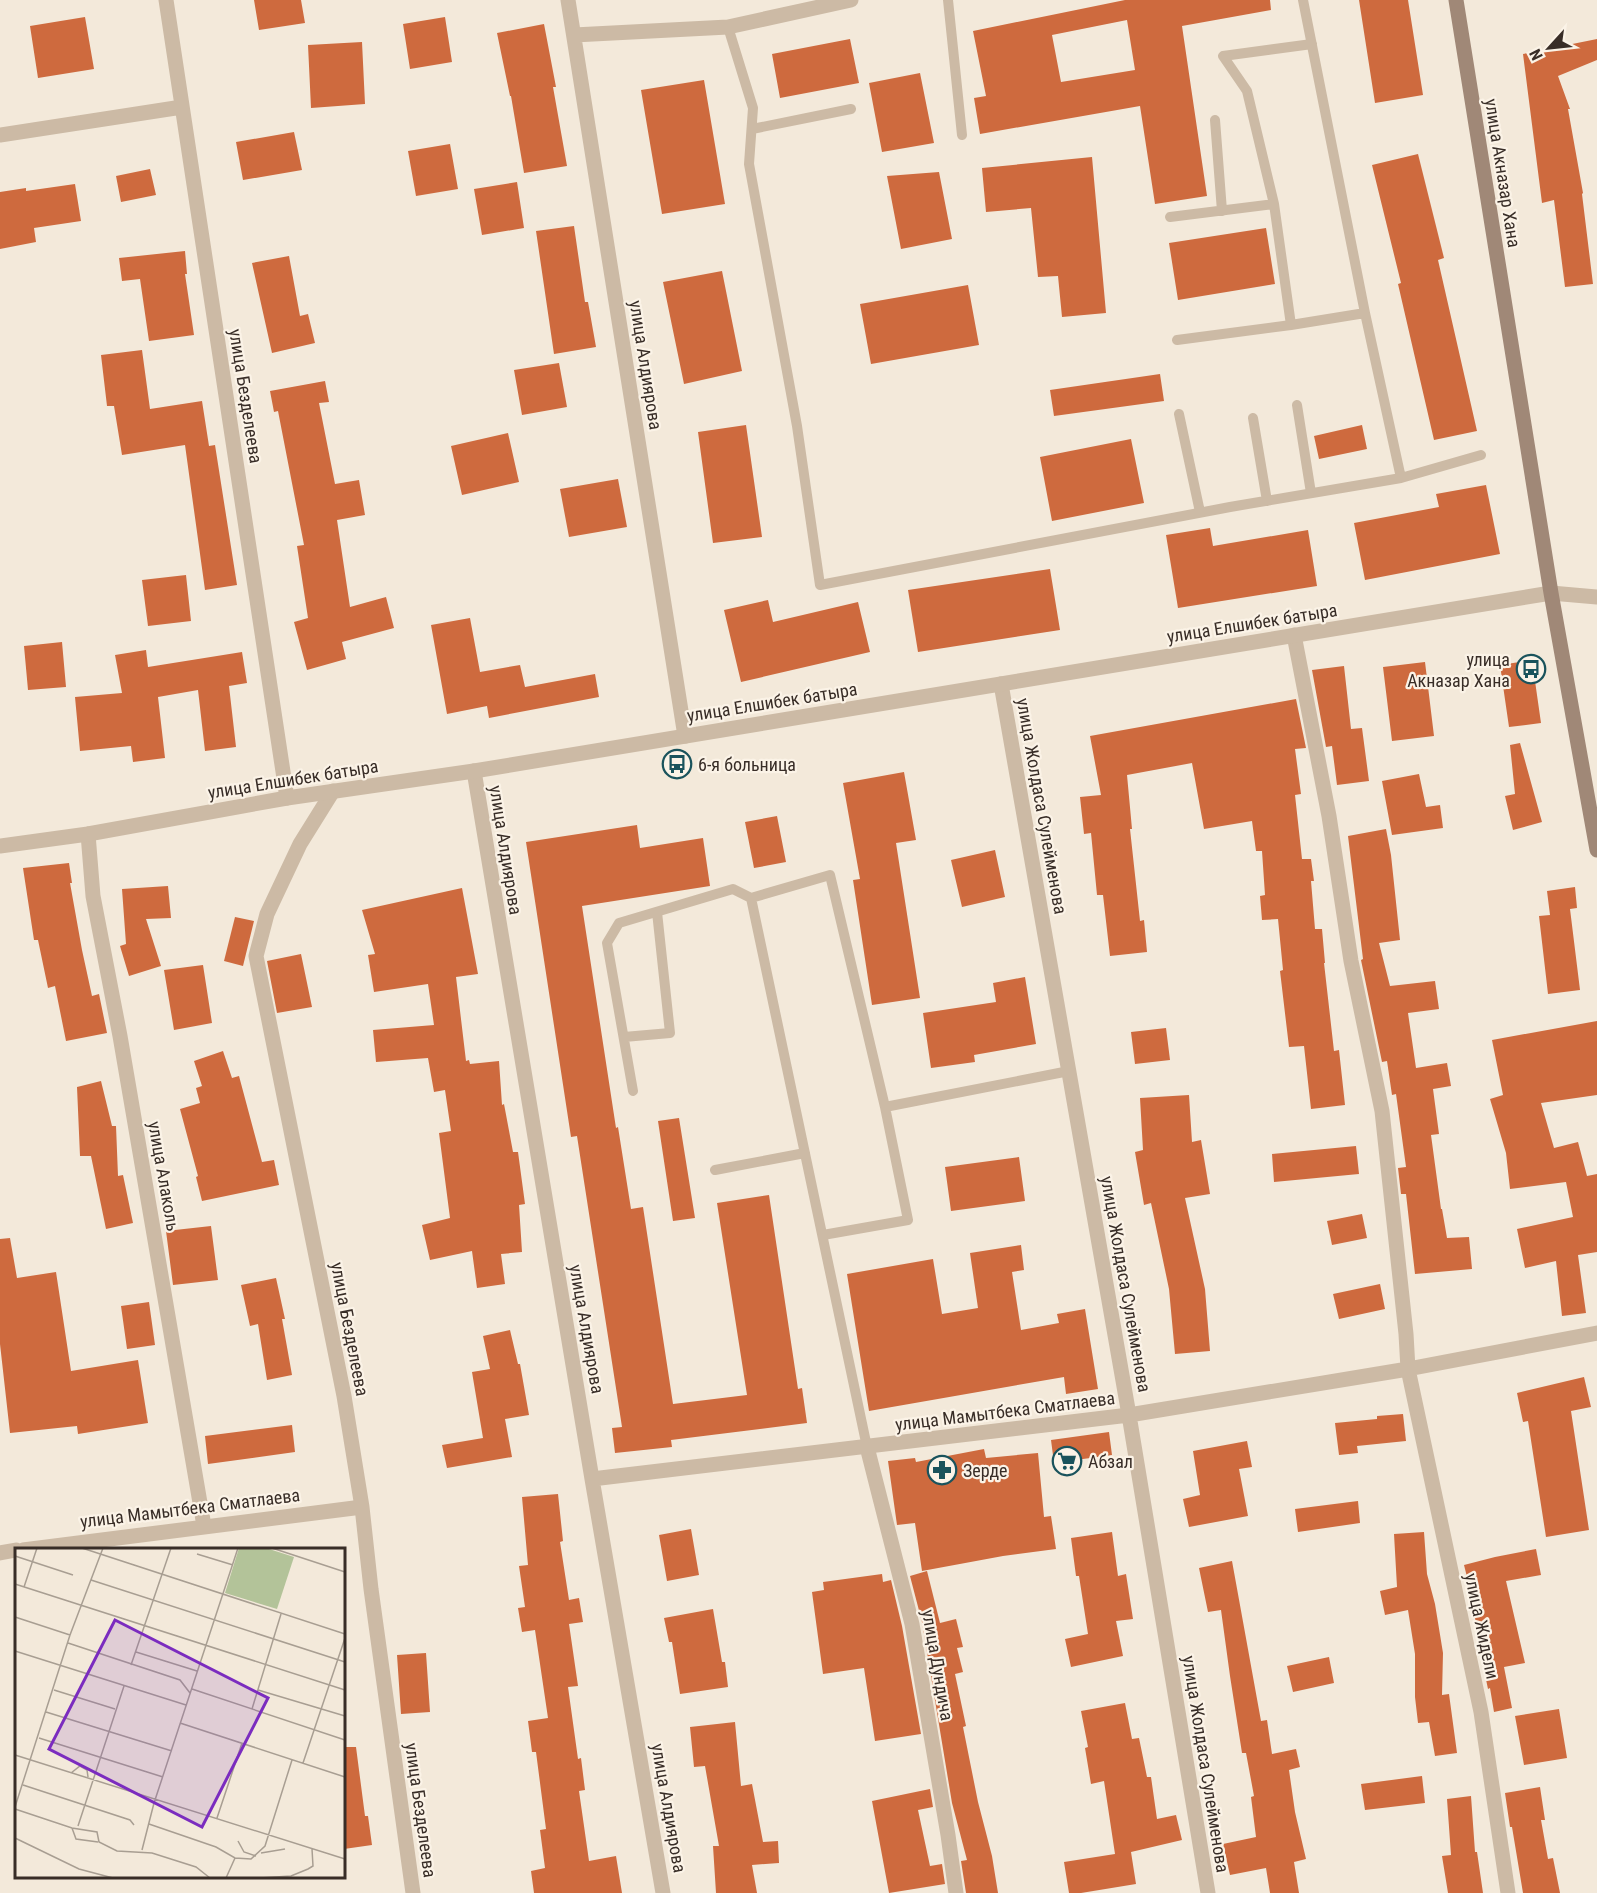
<svg xmlns="http://www.w3.org/2000/svg" width="1597" height="1893" viewBox="0 0 1597 1893" font-family="'Roboto Condensed',sans-serif">
<style>
.building{fill:#ce6a3e;fill-rule:evenodd}
.lines{fill:none;stroke-linecap:round;stroke-linejoin:round}
.service{stroke:#ccbaa5;stroke-width:10}
.minor{stroke:#ccbaa5;stroke-width:15}
.tertiary{stroke:#ccbaa5;stroke-width:15}
.secondary{stroke:#a08877;stroke-width:15}
.labels{text-anchor:middle;dominant-baseline:central;stroke-width:4.5;stroke-linejoin:round;paint-order:stroke}
.street-label{font-size:18px;fill:#382d27;stroke:#fbf3e7}
.poi-label{font-size:18px;fill:#382d27;stroke:#fbf3e7;text-anchor:start}
.inset-road{fill:none;stroke:#a89e92;stroke-width:1.5}
.view{fill:#7b2cbf;fill-opacity:0.15;stroke:#7b2cbf;stroke-width:3}
.inset-edge{fill:none;stroke:#382d27;stroke-width:3}
</style>
<rect width="100%" height="100%" fill="#f3e9da"/>
<path class="building" d="M254,0h47l4,23 -46,7z
M1125,0h145l1,10 -89,16 25,170 -52,8 -15,-98 -160,28 -6,-36 12,-2 -13,-65zM1127,20l8,50 -74,12 -9,-47z
M1359,0h49l15,95 -48,8z
M85,17l9,52 -56,9 -8,-52z
M445,17l7,45 -42,7 -7,-45z
M544,24l12,63h-3l14,79 -43,7 -13,-77h-1l-13,-63z
M850,39l9,44 -79,15 -8,-44z
M1597,39v21l-39,16 12,33h-2l15,84 -1,1 11,90 -28,3 -11,-87 -12,3 -19,-149z
M362,42l3,62 -54,4 -3,-63z
M920,73l14,70 -52,9 -13,-69z
M704,80l21,124 -63,10 -21,-124z
M294,132l8,38 -59,10 -7,-38z
M450,144l8,45 -42,7 -8,-45z
M1418,154l26,104 -6,2 39,171 -43,9 -36,-156 3,-1 -29,-118z
M1092,157l14,156 -44,4 -4,-41 -20,1 -7,-69 -45,4 -4,-44z
M150,169l6,26 -35,7 -5,-26z
M939,172l13,67 -51,10 -14,-73z
M517,182l7,46 -42,7 -8,-46z
M75,184l6,37 -47,7 2,14 -36,7v-57l26,-4v3z
M574,226l11,76h3l8,45 -42,7 -18,-123z
M1266,228l9,56 -97,16 -9,-57z
M185,251l2,23h-2l9,61 -45,6 -9,-62 -18,2 -3,-23z
M289,256l11,60 8,-2 7,29 -43,10 -20,-90z
M722,271l20,100 -58,13 -21,-102z
M968,285l11,60 -108,19 -11,-60z
M142,350l8,59 52,-8 7,45 6,-1 22,140 -32,5 -20,-145 -63,10 -8,-49h-7l-6,-51z
M559,363l8,44 -45,8 -8,-45z
M1160,374l4,27 -110,15 -4,-26z
M325,381l4,21 -10,1 16,81 24,-4 6,35 -28,5 13,87 36,-10 8,31 -52,14 4,17 -39,11 -13,-48 14,-4 -11,-72 7,-1 -26,-134 -4,1 -4,-21z
M746,425l16,112 -49,6 -15,-111z
M1362,425l5,24 -48,10 -5,-23z
M508,433l11,49 -57,13 -11,-49z
M1131,439l13,64 -92,18 -12,-64z
M618,479l9,48 -58,10 -9,-48z
M1486,485l14,69 -135,26 -11,-57 85,-16 -3,-13z
M1210,528l3,18 95,-16 9,56 -139,22 -12,-73z
M1050,569l10,61 -142,22 -10,-62z
M186,575l5,46 -43,5 -6,-46z
M768,600l5,22 85,-20 12,50 -129,30 -17,-72z
M470,618l10,54 40,-7 5,22 70,-13 4,23 -110,21 -2,-12 -40,8 -16,-89z
M62,642l4,45 -38,3 -4,-44z
M146,650l2,17 94,-15 5,31 -18,3 7,61 -31,4 -7,-61 -40,7 7,61 -32,4 -2,-16 -51,5 -5,-54 47,-4 -7,-38z
M1532,660l9,63 -32,4 -9,-62z
M1425,662l9,74 -42,5 -9,-74z
M1344,666l7,63 11,-1 7,53 -32,4 -5,-39 -6,1 -14,-77z
M1296,699l10,49 -11,1 6,45 -6,1 7,64h9l3,22h-3l4,48h7l3,34h-1l10,88 5,-1 6,55 -34,4 -7,-63 -15,1 -9,-76 3,-1 -5,-51 -16,1 -2,-24 5,-1 -3,-44h-6l-4,-30 -48,8 -12,-66 -65,12 5,54h-2l10,92 4,-1 3,32 -37,4 -7,-61h-6l-6,-62 -7,1 -4,-37 21,-2 -11,-59z
M1520,743l22,79 -29,8 -8,-34 10,-2 -5,-49z
M904,772l12,68 -20,3 24,155 -48,7 -19,-125 7,-1 -17,-96z
M1419,774l7,33 14,-2 3,23 -51,7 -10,-54z
M777,816l9,46 -32,6 -9,-46z
M637,825l3,23 63,-10 7,48 -128,20 34,222 2,-1 13,82 12,-2 30,197 74,-9 -30,-192 52,-8 29,194 4,-1 5,35 -136,17 1,7 -57,6 -3,-25 10,-1 -45,-291 -6,1 -45,-295z
M1386,829l5,26 9,85 -21,3 11,43 45,-5 4,28 -31,4 8,55 31,-5 4,23 -18,3 6,45 -8,1 10,74h1l5,29 22,-1 3,32 -57,5 -9,-80h-5l-3,-26 8,-1 -10,-73 -4,1 -5,-34 -5,1 -21,-102 2,-1 -15,-123z
M995,850l10,47 -43,10 -11,-47z
M69,863l3,20h-2l12,67 10,46 7,-2 8,39 -41,8 -11,-55 -7,2 -10,-48h-4l-11,-72z
M168,886l3,32 -25,1 15,47 -32,10 -9,-30 6,-2 -4,-55z
M1575,887l2,21 -7,1 10,81 -32,4 -9,-78 11,-1 -3,-24z
M462,888l16,86 -22,3 10,84 3,-1 1,4 29,-3 3,44 2,-1 9,48h5l7,52 -6,1 3,47 -21,2 4,30 -28,4 -5,-37 -42,9 -8,-35 28,-7 -11,-85 12,-2 -6,-41 -11,2 -6,-34 -52,4 -3,-32 61,-5 -6,-41 -54,8 -6,-37 7,-1 -13,-44z
M235,917l19,4 -11,45 -19,-5z
M301,954l11,53 -35,6 -10,-52z
M203,965l9,58 -38,7 -10,-60z
M1025,977l11,67 -62,11 1,7 -44,6 -8,-55 73,-11 -3,-19z
M1597,1021v74l-56,8 13,45 24,-6 9,34 10,-2v78l-19,3 8,58 -24,3 -6,-55 -31,7 -8,-39 56,-12 -7,-35 -56,7 -4,-36 -16,-54 13,-4 -11,-55z
M1166,1028l4,32 -35,4 -4,-32z
M223,1051l9,27 7,-2 23,86 12,-2 5,25 -77,16 -6,-24 2,-1 -18,-67 20,-6 -4,-15 6,-2 -8,-25z
M101,1081l11,45h4l2,50 5,-1 10,48 -27,6 -15,-73h-11l-3,-69z
M1189,1095l3,47 9,-2 9,54 -25,4 20,91 5,62 -35,3 -6,-65 -18,-86 -7,2 -9,-53 8,-2 -3,-52z
M679,1118l16,100 -22,3 -15,-100z
M1356,1146l3,28 -85,8 -2,-28z
M1019,1157l6,44 -74,10 -6,-44z
M1362,1214l5,24 -35,7 -5,-24z
M211,1226l7,54 -45,5 -7,-54z
M10,1238l7,40 39,-6 15,99 67,-11 10,63 -70,11 -1,-8 -67,7 -10,-89v-105z
M1021,1245l3,25 -12,2 9,58 38,-7 -2,-9 28,-5 13,80 -32,5 -2,-17 -195,34 -22,-137 86,-15 9,55 36,-6 -8,-55z
M276,1278l9,41h-3l10,56 -25,5 -9,-56 -8,2 -9,-41z
M1380,1284l5,25 -46,10 -6,-25z
M149,1302l6,43 -28,4 -6,-43z
M510,1330l8,34h2l9,51 -24,4 7,38 -65,11 -5,-23 41,-7 -11,-66 18,-3 -7,-33z
M1584,1377l7,30 -20,4 18,119 -43,7 -18,-116 -5,1 -6,-29z
M1403,1414l3,27 -49,5 1,7 -19,2 -4,-32 42,-4v-3z
M292,1425l3,27 -87,12 -3,-28z
M1109,1432l3,23 -58,8 -3,-23z
M1247,1441l5,26 -13,2 9,47 -59,11 -6,-28 17,-4 -7,-44z
M984,1449l2,9 52,-5 6,64 7,-1 5,33 -53,7 -81,15 -7,-48 -18,2 -9,-64 27,-3 1,4z
M558,1494l5,47 -3,1 9,58 10,-2 4,24 -14,2 9,62 -10,1 10,72 3,-1 4,32 -6,1 10,70 27,-5 6,37h-88l-3,-22 14,-3 -5,-38 6,-1 -10,-77h-4l-4,-31 20,-3 -13,-88 -13,2 -4,-24 7,-1 -6,-41 9,-1 -6,-68z
M1358,1501l2,22 -62,9 -3,-23z
M691,1529l8,46 -32,6 -8,-46z
M1112,1532l6,44 8,-2 7,45 -17,2 7,35 -52,11 -6,-28 23,-5 -9,-58h-3l-5,-38z
M1424,1532l3,42 8,30 8,49 -1,42 7,-1 8,59 -22,3 -6,-34 -11,1 -3,-26v-43l-7,-44 -23,5 -5,-24 17,-4 -3,-53z
M1536,1549l5,26 -35,6 19,82 -21,4 8,41 -18,4 -4,-24 -2,1 -10,-48h2l-8,-35 2,-1 -10,-40 31,-8z
M1232,1561l29,160 6,-1 5,34 24,-5 4,18 -11,3 6,42 11,47 -12,3 5,31h-29l-4,-25 -36,7 -7,-31 33,-7 -5,-40 3,-1 -8,-43h-4l-12,-77 -9,-66 -13,2 -9,-44z
M927,1571l13,52 16,-4 7,28 -6,1 6,24 -8,2 11,52 -3,1 15,75 14,54 6,37h-32l-5,-32 6,-1 -15,-57 -30,-181 -12,-46z
M882,1574l1,8 8,-2 11,46 19,108 -46,7 -11,-73 -41,6 -11,-82 12,-2 -1,-8z
M713,1609l9,53h3l3,25 -48,7 -8,-52h-3l-5,-24z
M426,1653l4,59 -29,2 -4,-59z
M1329,1657l5,26 -41,9 -6,-26z
M1125,1703l7,36 7,-1 8,39h4l6,42 19,-4 6,25 -51,12 5,32 -55,9h-12l-5,-31 51,-8 -11,-73 -13,3 -6,-36 3,-1 -7,-36z
M1559,1709l8,49 -43,7 -9,-49z
M735,1722l6,64 11,-2 11,58 15,-1 1,22 -27,2 5,28h-41l-3,-47h6l-14,-80 -11,1 -4,-40z
M344,1747h12l9,69h3l4,29 -28,4z
M1422,1776l3,27 -60,7 -4,-26z
M1540,1787l5,33h-4l7,39 5,-1 7,35h-37l-11,-66h-2l-5,-34z
M930,1789l3,18 -15,3 12,56 12,-2 3,20 -56,9 -17,-92z
M1471,1796l4,56h2l6,41h-35l-6,-37 9,-1 -4,-56z"/>
<g class="lines">
<path class="service" d="M948,0l14,135
M728,27l25,81 -4,56 48,262 23,159 410,-78 171,-29 -36,-165 -62,-313
M1215,120l7,91
M752,129l99,-20
M1170,217l104,-13 -27,-113 -24,-35 89,-12
M1291,325l74,-12
M1177,340l114,-15 -17,-121
M1297,405l14,88
M1179,414l21,98
M1253,418l14,83
M1401,478l80,-23
M751,898l79,-23 55,232 23,113 -85,15
M624,1037l46,-4 -13,-121
M633,1091l-26,-148 12,-20 114,-34 18,9 116,549
M885,1107l184,-36
M715,1170l90,-17"/>
<path class="minor" d="M166,0l121,798
M568,0l117,736
M574,35l154,-8 123,-27
M0,135l182,-28
M1551,593l46,4
M1294,635l35,181 22,145 31,150 24,223 2,35 73,343 27,181
M1001,684l128,731 79,478
M474,771l118,708 71,414
M333,791l-33,53 -33,70 -11,42 88,440 18,111 9,82 42,304
M88,834l5,62 27,140 84,490
M867,1447l45,177 36,211 8,58
M592,1479l537,-64 279,-46 189,-36
M23,1550l339,-43
M0,1553l16,-3"/>
<path class="tertiary" d="M0,846l88,-12 199,-36 187,-27 1077,-178"/>
<path class="secondary" d="M1456,0l95,593 46,257"/>
</g>
<defs>
<g id="bus-ring" transform="scale(1.5)"><circle r="9.5" fill="#fbf3e7" stroke="#1a535c" stroke-width="1.5"/><path d="M-5-6H5V4H4V6H2V4H-2V6H-4V4H-5ZM-3.5-4V0h7V-4ZM-3.5 1.2v1.5H-2V1.2ZM2 1.2v1.5H3.5V1.2Z" fill="#1a535c"/></g>
<g id="supermarket-ring" transform="scale(1.5)"><circle r="9.5" fill="#fbf3e7" stroke="#1a535c" stroke-width="1.5"/><path d="M-6-5.5h2.5l.6 2H6L4.5 2H-2.5L-4.4-4H-6ZM-1.5 3.2a1.3 1.3 0 1 0 .1 0ZM3 3.2a1.3 1.3 0 1 0 .1 0Z" fill="#1a535c"/></g>
<g id="pharmacy-ring" transform="scale(1.5)"><circle r="9.5" fill="#fbf3e7" stroke="#1a535c" stroke-width="1.5"/><path d="M-2-6h4v4h4v4h-4v4h-4v-4h-4v-4h4Z" fill="#1a535c"/></g>
</defs>
<g fill-rule="evenodd">
<use href="#bus-ring" x="1531" y="669"/>
<use href="#bus-ring" x="677" y="764"/>
<use href="#supermarket-ring" x="1067" y="1461"/>
<use href="#pharmacy-ring" x="942" y="1470"/>
</g>
<g class="labels">
<g class="street-label">
<text transform="translate(1503 173) rotate(81)">улица Акназар Хана</text>
<text transform="translate(646 365) rotate(81)">улица Алдиярова</text>
<text transform="translate(246 396) rotate(81)">улица Безделеева</text>
<text transform="translate(1252 623) rotate(-9)">улица Елшибек батыра</text>
<text transform="translate(772 702) rotate(-9)">улица Елшибек батыра</text>
<text transform="translate(293 779) rotate(-9)">улица Елшибек батыра</text>
<text transform="translate(1042 806) rotate(80)">улица Жолдаса Сулейменова</text>
<text transform="translate(506 850) rotate(81)">улица Алдиярова</text>
<text transform="translate(164 1176) rotate(80)">улица Алаколь</text>
<text transform="translate(1126 1284) rotate(80)">улица Жолдаса Сулейменова</text>
<text transform="translate(350 1329) rotate(79)">улица Безделеева</text>
<text transform="translate(587 1329) rotate(80)">улица Алдиярова</text>
<text transform="translate(1005 1411) rotate(-7)">улица Мамытбека Сматлаева</text>
<text transform="translate(190 1508) rotate(-7)">улица Мамытбека Сматлаева</text>
<text transform="translate(1482 1626) rotate(78)">улица Жидели</text>
<text transform="translate(938 1665) rotate(80)">улица Дундича</text>
<text transform="translate(1206 1764) rotate(81)">улица Жолдаса Сулейменова</text>
<text transform="translate(669 1808) rotate(80)">улица Алдиярова</text>
<text transform="translate(421 1810) rotate(82)">улица Безделеева</text>
</g>
<g class="poi-label">
<text x="1510" y="659" text-anchor="end">улица<tspan x="1510" dy="21">Акназар Хана</tspan></text>
<text x="698" y="764">6-я больница</text>
<text x="1088" y="1461">Абзал</text>
<text x="963" y="1470">Зерде</text>
</g>
</g>
<g transform="translate(15 1548)">
<rect width="330" height="330" fill="#f3e9da"/>
<path d="M224,0h27l28,9 -17,52 -52,-16z" fill="#b3c399"/>
<path class="inset-road" d="M67,0l263,86M257,0l73,24M182,6l36,11M0,8l58,19M76,32l254,82M0,36l330,106M9,39l13,-39M0,69l55,18M53,95l112,37 10,13M0,103l171,54M121,104l61,19M116,117l40,-117M177,141l153,51M39,142l61,19M243,142l87,26M237,161l29,-95M31,164l126,39M165,175l165,54M24,190l124,39M0,207l330,104M288,215l42,-125M56,225l9,-7 7,4 1,7M8,237l107,35 4,5M0,259l55,-172 33,-87M0,261l57,19 25,4 2,10 18,9 35,2 44,14 14,11M202,270l25,-75M134,276l67,23 19,11 16,1 14,-13 27,-86M63,278l46,-140M57,280l4,11 22,3M0,290l64,31 34,9M223,293l6,11 12,4M127,302l12,-47 84,-255M246,305l24,-4M211,330l9,-20M245,330l31,-2 17,-7 5,-3 -1,-17"/>
<path class="view" d="M100,72l153,78 -66,129 -153,-78z"/>
<rect width="330" height="330" class="inset-edge"/>
</g>
<g transform="translate(1549 48) rotate(243)" stroke="#fbf3e7" stroke-width="4.5" paint-order="stroke">
<path d="M0-4.5L10 22L0 15L-10 22Z" fill="#382d27"/>
<text y="-9" font-size="16" font-weight="bold" text-anchor="middle" fill="#382d27">N</text>
</g>
</svg>
